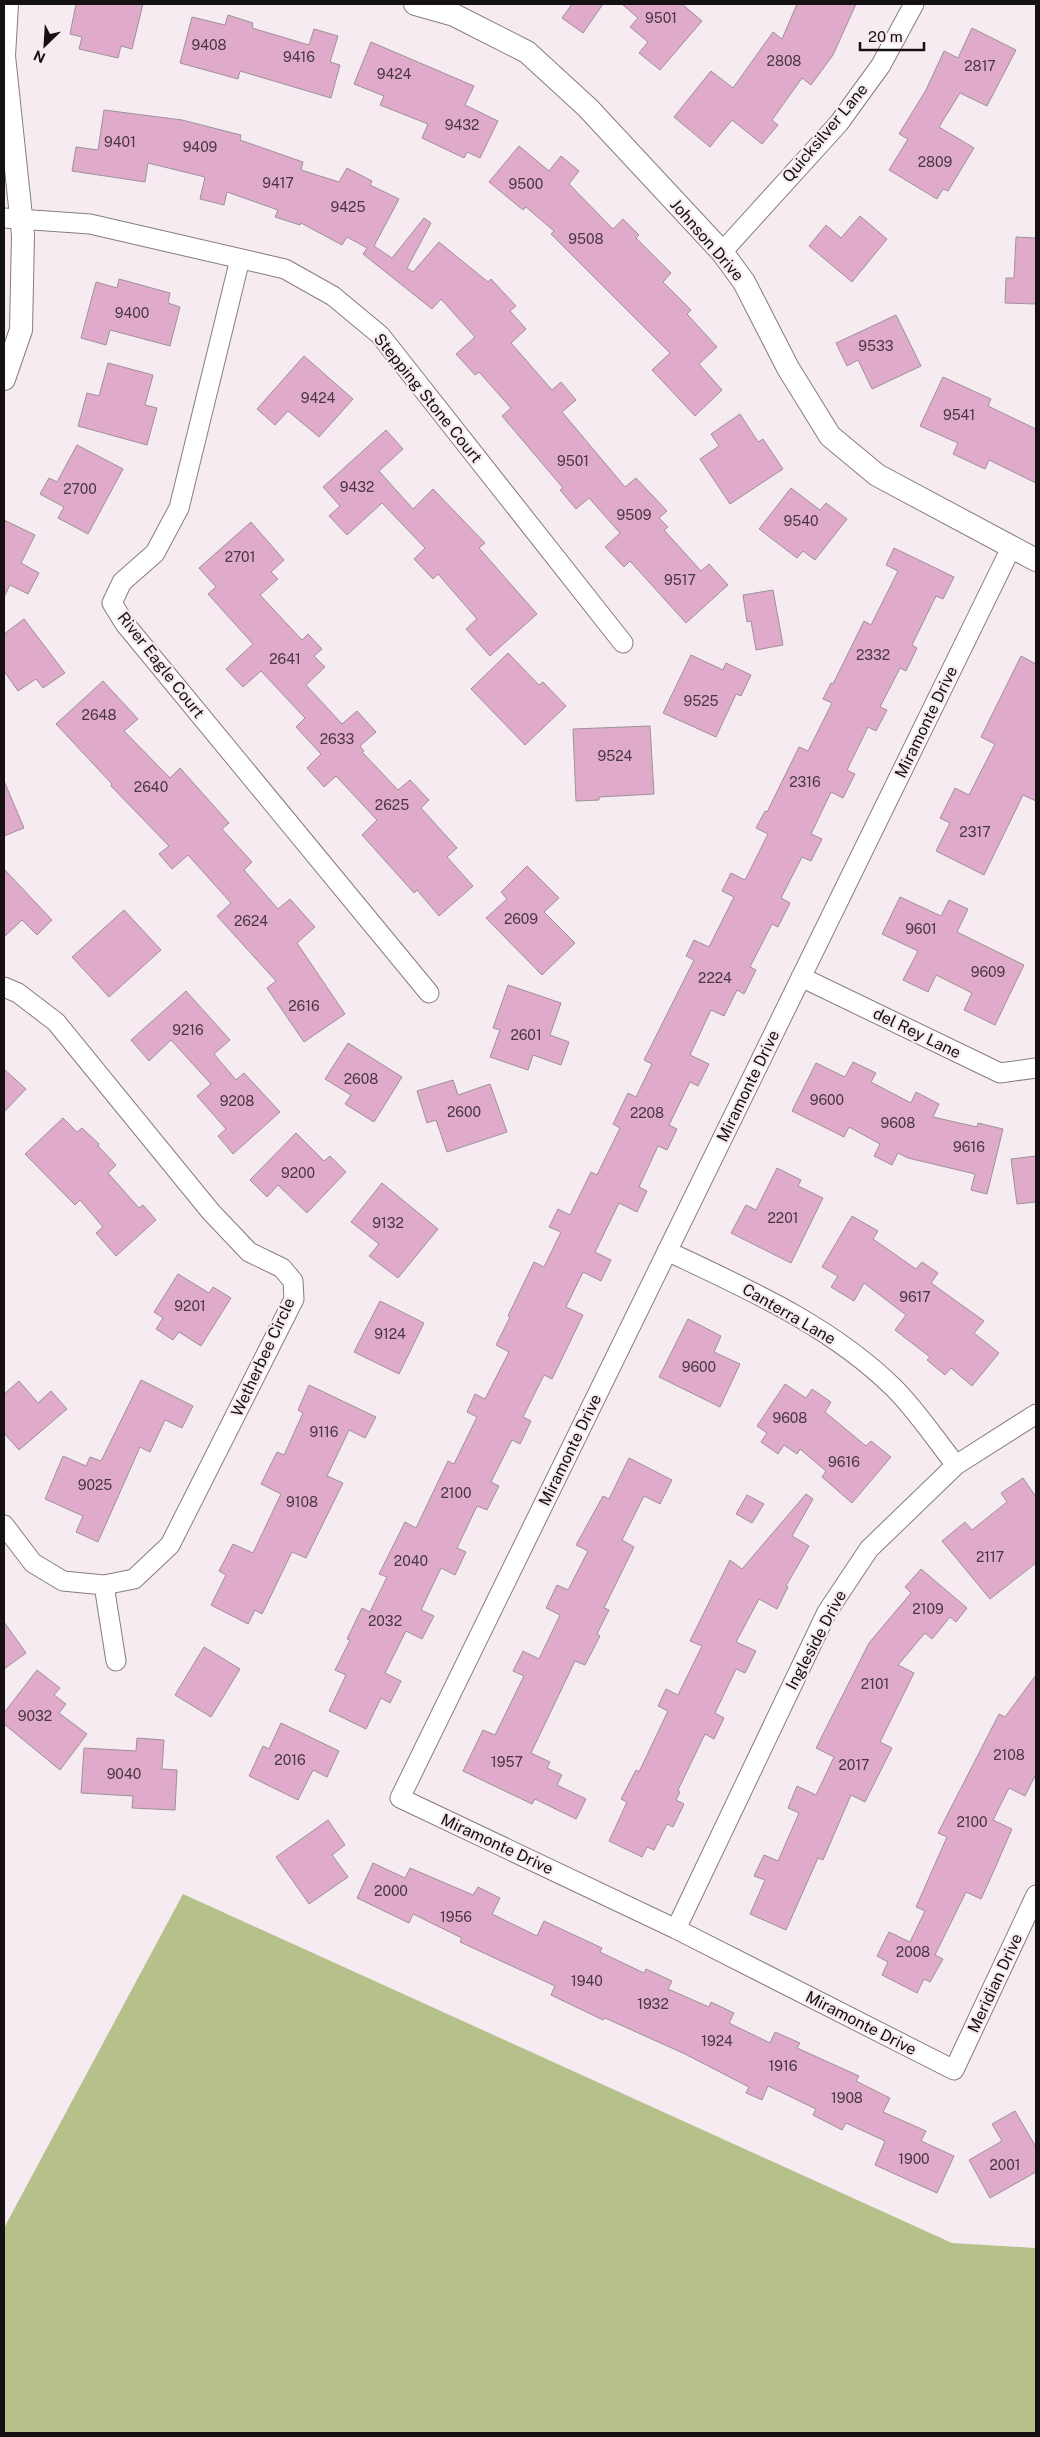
<svg xmlns="http://www.w3.org/2000/svg" width="1040" height="2437" viewBox="0 0 1040 2437" font-family="'Public Sans',sans-serif">
<style>
.forest{fill:#b5c08a}
.building{fill:#e0aaca;stroke:#9d9298}
.lines{fill:none;stroke-linecap:round;stroke-linejoin:round}
.minor-casing{stroke:#877c82;stroke-width:21}
.tertiary-casing{stroke:#877c82;stroke-width:24}
.minor{stroke:#fff;stroke-width:19}
.tertiary{stroke:#fff;stroke-width:22}
.labels{text-anchor:middle;dominant-baseline:central;stroke-width:4.5;stroke-linejoin:round;paint-order:stroke}
.number-label{font-size:14px;fill:#483741}
.street-label{font-size:16px;fill:#151113;stroke:#f7ebf2}
</style>
<rect width="100%" height="100%" fill="#f7ebf2"/>
<path class="forest" d="M183,1894l769,349 84,5v185h-1032v-205z"/>
<path class="building" d="M76,4h67l-11,45 -11,-3 -3,12 -39,-9 3,-12 -12,-3z
M572,4h31l-20,29 -21,-15z
M622,4h60l20,17 -42,49 -21,-17 9,-11 -18,-15 8,-9z
M797,4h59l-23,51 -22,30 -9,-7 -30,42 6,5 -16,19 -30,-24 -22,27 -36,-30 37,-46 22,17 40,-56 9,7z
M228,15l25,8 -1,5 57,17 5,-16 24,7 -8,26 10,3 -9,33 -91,-27 -2,8 -58,-16 12,-46 33,8z
M972,28l44,22 -29,56 -27,-13 -21,34 35,21 -26,43 -5,-2 -6,10 -48,-29 19,-31 -9,-5 27,-44 18,-39 14,7z
M371,42l103,44 -9,19 33,16 -18,37 -13,-6 -3,6 -42,-20 6,-14 -48,-19 4,-9 -30,-12z
M104,110l78,10 59,15 -1,5 63,22 -2,8 38,12 8,-14 25,13 -2,4 29,14 -25,47 18,12 32,-40 7,5 -24,45 6,4 26,-30 49,40 3,-3 25,27 -6,5 16,18 -15,14 41,47 9,-8 15,18 -14,12 63,75 11,-9 31,33 -8,7 9,9 -4,3 37,41 8,-7 19,21 -42,38 -56,-62 -6,6 -19,-20 15,-14 -31,-35 -13,11 -16,-19 3,-2 -61,-72 9,-8 -32,-36 -4,3 -19,-21 19,-17 -34,-38 -9,10 -69,-55 4,-6 -20,-11 -5,8 -41,-22 -1,2 -25,-8 3,-7 -51,-18 -3,13 -24,-6 5,-22 -57,-14 -3,19 -73,-11 4,-24 22,3z
M519,146l30,25 12,-15 18,15 -10,13 44,45 10,-10 16,16 -3,3 35,35 -8,9 28,28 -4,4 30,33 -18,17 23,26 -27,26 -43,-46 18,-17 -119,-119 3,-3 -28,-24 -3,3 -34,-28z
M860,216l27,23 -35,43 -43,-36 17,-21 15,13z
M1016,237l20,1v66l-31,-1 1,-25h8z
M119,279l51,14 -2,10 12,4 -10,39 -60,-16 -4,15 -25,-7 15,-56 21,6z
M896,315l25,51 -49,23 -14,-29 -11,6 -11,-23z
M304,356l49,43 -34,38 -31,-26 -13,14 -18,-16z
M108,363l45,12 -8,30 12,3 -10,37 -69,-19 9,-33 12,3z
M943,377l48,22 -3,7 48,23v54l-47,-23 -4,9 -32,-15 5,-11 -38,-17z
M740,414l18,28 5,-3 20,30 -53,35 -30,-45 19,-13 -8,-12z
M386,430l17,19 -24,22 34,38 20,-20 52,54 -6,5 58,66 -47,42 -24,-27 11,-10 -39,-45 -5,5 -19,-20 11,-11 -43,-45 -35,32 -18,-19 11,-10 -17,-19z
M77,445l46,24 -35,65 -30,-16 6,-11 -24,-13 9,-16 8,4z
M791,488l29,22 6,-7 21,16 -32,41 -12,-9 -6,7 -38,-29z
M4,520l31,15 -14,28 18,10 -11,21 -18,-9 -6,12z
M251,522l33,38 -13,12 7,7 -18,16 42,45 6,-6 14,15 -8,7 11,11 -19,18 36,39 15,-13 19,21 -16,14 4,5 -2,1 36,38 12,-10 19,20 -8,8 36,40 -10,9 26,29 -34,30 -22,-26 -3,3 -52,-58 15,-15 -41,-44 -12,11 -17,-19 14,-14 -25,-27 9,-9 -44,-47 -18,16 -17,-18 27,-25 -45,-50 8,-7 -17,-19z
M894,548l60,29 -11,22 -7,-3 -24,49 5,3 -11,23 -6,-3 -20,39 7,3 -11,21 -8,-4 -21,43 8,4 -12,24 -12,-6 -20,42 11,5 -11,22 -9,-4 -21,41 9,5 -12,24 -6,-3 -22,43 6,3 -12,24 -7,-4 -13,26 -13,-6 -21,45 19,9 -11,22 -8,-4 -21,43 8,4 -10,21 -9,-4 -19,41 8,4 -10,21 -18,-9 -24,49 16,8 -10,21 -18,-9 -17,35 17,8 -31,64 -8,-4 -21,42 8,4 -11,23 -8,-4 -21,42 8,4 -12,24 -10,-4 -20,42 9,4 -11,23 -14,-7 -20,42 13,6 -12,23 -16,-8 -21,42 16,8 -11,22 -9,-5 -15,31 -37,-18 17,-36 -11,-5 15,-30 -3,-1 15,-31 8,4 17,-35 -8,-3 26,-52 11,6 32,-67 6,3 23,-47 -10,-5 8,-18 10,5 24,-47 -13,-7 14,-28 -2,-1 26,-54 10,5 17,-35 -12,-5 9,-18 12,6 21,-43 6,3 23,-47 -7,-4 15,-31 8,4 16,-33 -8,-4 50,-100 -8,-4 8,-16 15,7 25,-50 -12,-6 9,-18 14,7 23,-46 -12,-6 9,-17 2,1 32,-65 9,4 24,-48 -9,-4 8,-16 2,1 31,-63 7,4 27,-54 -12,-6z
M773,590l10,55 -27,5 -5,-29 -4,1 -4,-27z
M24,619l41,54 -22,15 -7,-9 -18,12 -14,-20v-37z
M508,653l31,32 4,-3 23,24 -41,39 -54,-56z
M691,655l32,15 3,-7 25,12 -10,21 -5,-2 -20,43 -53,-24z
M1021,656l15,8v137l-13,-6 -39,80 -48,-24 14,-28 -10,-5 15,-30 14,7 26,-51 -14,-7z
M103,681l35,38 -14,12 46,47 10,-10 49,55 -7,6 30,33 -8,8 34,39 12,-10 25,28 -18,16 48,71 -41,28 -37,-54 9,-7 -59,-65 14,-13 -43,-48 -16,14 -13,-15 10,-8 -58,-60 1,-2 -56,-60z
M650,726l4,68 -55,3v3l-23,1 -3,-72z
M4,781l20,47 -20,8z
M527,866l32,32 -15,14 31,31 -33,32 -56,-57 21,-19 -6,-7z
M4,869l48,51 -15,15 -15,-15 -18,17z
M900,897l41,19 8,-16 19,9 -11,23 67,33 -29,60 -31,-15 8,-17 -36,-18 -8,17 -25,-12 15,-29 -36,-17z
M124,910l37,40 -52,47 -37,-40z
M508,985l53,18 -11,32 19,7 -8,23 -28,-10 -5,15 -38,-13 10,-27 -7,-2z
M186,991l44,49 -16,14 22,26 8,-7 36,39 -47,42 -15,-18 8,-7 -29,-33 14,-12 -40,-44 -22,21 -18,-21z
M348,1043l54,34 -28,45 -29,-18 6,-9 -26,-16z
M853,1062l23,11 -5,9 40,21 5,-11 23,12 -6,13 44,10 1,-4 25,6 -16,65 -16,-4 4,-16 -67,-16 -10,-5 -6,12 -18,-9 6,-12 -31,-17 -5,10 -52,-26 24,-48 29,14z
M4,1069l22,20 -22,23z
M453,1080l5,15 32,-11 17,48 -60,20 -11,-32 -9,3 -10,-32z
M63,1118l14,14 5,-4 17,16 -1,2 18,19 -8,8 31,35 4,-3 13,15 -40,36 -20,-23 7,-6 -23,-27 -5,5 -50,-51z
M296,1133l28,28 6,-5 16,16 -39,41 -29,-28 -11,12 -17,-17z
M1036,1156v46l-19,2 -6,-45z
M777,1168l24,12 -3,6 25,12 -32,65 -60,-30 15,-28 10,5z
M382,1183l56,46 -40,49 -29,-22 10,-12 -28,-22z
M852,1216l26,15 -5,8 43,30 6,-7 16,11 -7,10 53,38 -10,12 25,20 -27,33 -21,-18 -6,7 -18,-15 3,-3 -35,-27 11,-15 -42,-32 -10,18 -23,-14 7,-11 -16,-9z
M178,1274l31,19 4,-6 18,11 -30,48 -22,-14 -6,8 -17,-11 7,-11 -9,-6z
M380,1301l44,22 -25,51 -45,-22z
M688,1319l33,17 -7,16 26,12 -20,43 -61,-30z
M141,1380l52,26 -11,22 -17,-8 -15,32 -10,-5 -42,95 -22,-10 7,-16 -38,-17 18,-43 23,10 4,-9 11,4z
M19,1381l19,22 13,-12 16,18 -48,41 -15,-17v-39z
M785,1384l21,14 6,-9 19,13 -6,10 41,34 5,-5 20,16 -39,46 -30,-26 4,-6 -26,-22 -3,5 -13,-9 -6,9 -17,-12 6,-9 -10,-7z
M309,1385l67,32 -11,21 -16,-8 -22,46 16,7 -37,75 -14,-6 -30,62 -7,-4 -7,14 -37,-19 15,-30 -7,-4 14,-27 20,9 28,-59 -20,-10 16,-32 7,3 19,-42 -5,-3z
M629,1458l43,22 -12,24 -16,-8 -22,44 12,7 -30,61 5,2 -12,24 3,2 -15,29 -10,-4 -44,92 19,9 -3,6 15,7 -5,10 29,14 -10,20 -41,-20 -3,5 -69,-33 20,-41 12,5 29,-59 -11,-5 10,-20 16,8 21,-44 -14,-7 11,-23 11,5 20,-39 -12,-6 27,-49 6,3z
M1023,1478l13,19v66l-46,36 -48,-58 23,-19 7,8 35,-28 -6,-9z
M806,1494l7,5 -21,37 17,10 -23,40 2,1 -11,22 -18,-10 -23,43 20,9 -11,22 -9,-4 -21,44 9,5 -10,21 -9,-5 -27,56 2,2 -4,8 8,4 -11,23 -6,-3 -13,26 -7,-3 -5,10 -33,-16 18,-39 -6,-3 15,-29 3,2 29,-61 -10,-5 8,-17 12,6 24,-49 -12,-5 40,-81 12,9z
M747,1495l17,9 -12,19 -16,-9z
M921,1569l46,39 -11,14 -6,-5 -18,22 -7,-6 -27,32 16,8 -34,69 12,6 -27,54 -14,-7 -28,65 -5,-2 -32,72 -36,-16 15,-34 -11,-4 10,-21 14,6 21,-48 -11,-5 9,-22 19,9 18,-38 -18,-9 53,-105 42,-50 -6,-6z
M4,1622l22,31 -22,16z
M204,1647l36,22 -29,48 -36,-22z
M37,1670l23,18 -6,7 12,9 -7,9 28,21 -27,36 -56,-46v-11z
M1036,1675v99l-11,22 -16,-8 -16,32 19,9 -20,46 -11,24 -15,-7 -31,63 8,4 -13,23 -6,-3 -7,14 -35,-18 6,-13 -11,-6 12,-24 21,10 15,-31 -9,-4 31,-70 -9,-4 61,-119 6,3z
M281,1723l58,28 -12,26 -14,-7 -15,30 -49,-24 14,-30 6,3z
M137,1738l27,2 -2,29 15,1 -2,40 -43,-2 1,-12 -52,-3 3,-45 52,3z
M328,1820l17,25 -13,10 16,22 -39,27 -33,-47z
M373,1863l32,15 5,-10 63,27 5,-8 22,11 -8,16 45,22 7,-15 58,27 -2,4 44,21 2,-4 26,12 -4,8 41,18 2,-5 23,11 -5,10 41,20 5,-11 25,11 -3,5 62,28 -3,5 34,17 -7,14 43,19 -5,10 33,15 -17,37 -62,-28 10,-24 -39,-18 -4,7 -29,-15 3,-6 -48,-23 -6,14 -16,-7 3,-6 -64,-33 -80,-36 -2,2 -52,-25 4,-9 -95,-44 2,-4 -49,-24 -4,9 -52,-25z
M1015,2111l21,36v25l-46,26 -21,-38 33,-19 -10,-17z"/>
<g class="lines">
<g class="minor-casing">
<path id="minor" d="M4,218l86,6 195,45 48,27 47,39 243,308
M722,252l117,-129 42,-58 33,-61
M240,259l-61,249 -24,45 -33,29 -10,21 13,21 304,369
M1011,548l-611,1250 276,131 278,141 82,-175
M801,977l199,96 36,-5
M4,987l14,6 38,29 155,190 38,40 33,16 11,13 1,18 -124,246 -36,34 -30,6 -41,-4 -30,-18 -29,-38
M667,1251c80,38 163,74 227,137 23,23 42,52 62,77
M104,1585l12,76
M676,1929l151,-317 42,-63 87,-84 80,-51"/>
</g>
<g class="tertiary-casing">
<path id="tertiary" d="M415,4l39,11 73,37 61,56 134,144 22,30 44,86 42,68 47,39 159,85
M4,379l17,-49 2,-95 -19,-179 3,-52"/>
</g>
<use href="#minor" class="minor"/>
<use href="#tertiary" class="tertiary"/>
</g>
<g class="labels">
<g class="number-label">
<text x="661" y="18">9501</text>
<text x="209" y="45">9408</text>
<text x="299" y="57">9416</text>
<text x="784" y="61">2808</text>
<text x="980" y="66">2817</text>
<text x="394" y="74">9424</text>
<text x="462" y="125">9432</text>
<text x="120" y="142">9401</text>
<text x="200" y="147">9409</text>
<text x="935" y="162">2809</text>
<text x="278" y="183">9417</text>
<text x="526" y="184">9500</text>
<text x="348" y="207">9425</text>
<text x="586" y="239">9508</text>
<text x="132" y="313">9400</text>
<text x="876" y="346">9533</text>
<text x="318" y="398">9424</text>
<text x="959" y="415">9541</text>
<text x="573" y="461">9501</text>
<text x="357" y="487">9432</text>
<text x="80" y="489">2700</text>
<text x="634" y="515">9509</text>
<text x="801" y="521">9540</text>
<text x="240" y="557">2701</text>
<text x="680" y="580">9517</text>
<text x="873" y="655">2332</text>
<text x="285" y="659">2641</text>
<text x="701" y="701">9525</text>
<text x="99" y="715">2648</text>
<text x="337" y="739">2633</text>
<text x="615" y="756">9524</text>
<text x="805" y="782">2316</text>
<text x="151" y="787">2640</text>
<text x="392" y="805">2625</text>
<text x="975" y="832">2317</text>
<text x="521" y="919">2609</text>
<text x="251" y="921">2624</text>
<text x="921" y="929">9601</text>
<text x="988" y="972">9609</text>
<text x="715" y="978">2224</text>
<text x="304" y="1006">2616</text>
<text x="188" y="1030">9216</text>
<text x="526" y="1035">2601</text>
<text x="361" y="1079">2608</text>
<text x="827" y="1100">9600</text>
<text x="237" y="1101">9208</text>
<text x="464" y="1112">2600</text>
<text x="647" y="1113">2208</text>
<text x="898" y="1123">9608</text>
<text x="969" y="1147">9616</text>
<text x="298" y="1173">9200</text>
<text x="783" y="1218">2201</text>
<text x="388" y="1223">9132</text>
<text x="915" y="1297">9617</text>
<text x="190" y="1306">9201</text>
<text x="390" y="1334">9124</text>
<text x="699" y="1367">9600</text>
<text x="790" y="1418">9608</text>
<text x="324" y="1432">9116</text>
<text x="844" y="1462">9616</text>
<text x="95" y="1485">9025</text>
<text x="456" y="1493">2100</text>
<text x="302" y="1502">9108</text>
<text x="990" y="1557">2117</text>
<text x="411" y="1561">2040</text>
<text x="928" y="1609">2109</text>
<text x="385" y="1621">2032</text>
<text x="875" y="1684">2101</text>
<text x="35" y="1716">9032</text>
<text x="1009" y="1755">2108</text>
<text x="290" y="1760">2016</text>
<text x="507" y="1762">1957</text>
<text x="854" y="1765">2017</text>
<text x="124" y="1774">9040</text>
<text x="972" y="1822">2100</text>
<text x="391" y="1891">2000</text>
<text x="456" y="1917">1956</text>
<text x="913" y="1952">2008</text>
<text x="587" y="1981">1940</text>
<text x="653" y="2004">1932</text>
<text x="717" y="2041">1924</text>
<text x="783" y="2066">1916</text>
<text x="847" y="2098">1908</text>
<text x="914" y="2159">1900</text>
<text x="1005" y="2165">2001</text>
</g>
<g class="street-label">
<text transform="translate(825 133) rotate(-50)">Quicksilver Lane</text>
<text transform="translate(707 240) rotate(49)">Johnson Drive</text>
<text transform="translate(428 398) rotate(51)">Stepping Stone Court</text>
<text transform="translate(161 665) rotate(52)">River Eagle Court</text>
<text transform="translate(926 722) rotate(-64)">Miramonte Drive</text>
<text transform="translate(917 1033) rotate(26)">del Rey Lane</text>
<text transform="translate(748 1086) rotate(-64)">Miramonte Drive</text>
<text transform="translate(789 1314) rotate(30)">Canterra Lane</text>
<text transform="translate(263 1357) rotate(-65)">Wetherbee Circle</text>
<text transform="translate(570 1450) rotate(-64)">Miramonte Drive</text>
<text transform="translate(816 1640) rotate(-62)">Ingleside Drive</text>
<text transform="translate(497 1844) rotate(25)">Miramonte Drive</text>
<text transform="translate(995 1983) rotate(-65)">Meridian Drive</text>
<text transform="translate(861 2023) rotate(27)">Miramonte Drive</text>
</g>
</g>
<rect width="1040" height="2437" fill="none" stroke="#151113" stroke-width="10"/>
<g transform="translate(45 45) rotate(205)" stroke="#f7ebf2" stroke-width="4" paint-order="stroke">
<path d="M0-4L9 19L0 12L-9 19Z" fill="#151113"/>
<text y="-8" font-size="14" font-weight="bold" text-anchor="middle" fill="#151113">N</text>
</g>
<path d="M860 42v8h64v-8" fill="none" stroke="#151113" stroke-width="2.5"/>
<text x="868" y="42" font-size="15" fill="#151113" stroke="#f7ebf2" stroke-width="4" paint-order="stroke">20 m</text>
</svg>
